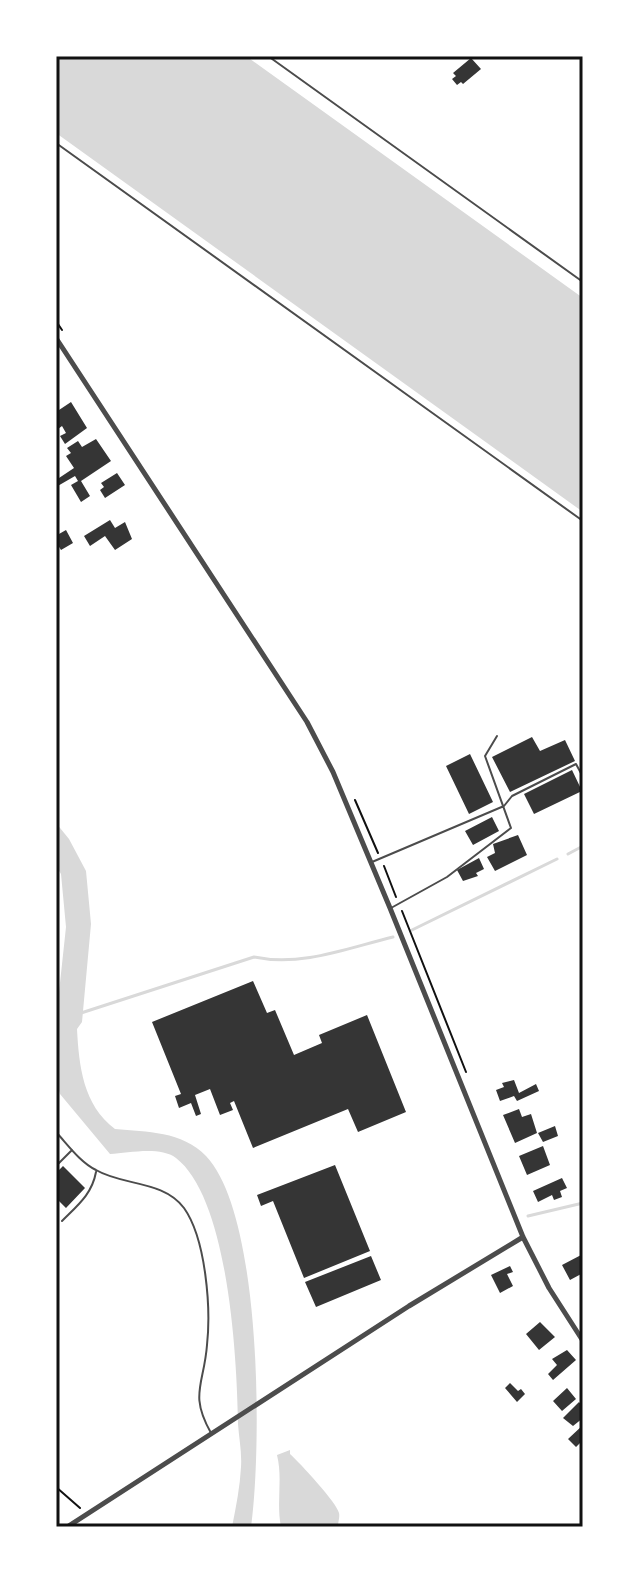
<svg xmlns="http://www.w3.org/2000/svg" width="639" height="1583" viewBox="0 0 639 1583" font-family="Ubuntu,sans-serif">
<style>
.water{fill:#d9d9d9}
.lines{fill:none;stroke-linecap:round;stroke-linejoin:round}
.stream{stroke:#d9d9d9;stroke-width:3}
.building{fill:#353535}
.path{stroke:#111;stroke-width:2}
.service{stroke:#4c4c4c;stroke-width:2}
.minor{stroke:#4c4c4c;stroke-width:5}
.neatline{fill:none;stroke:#111;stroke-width:3}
</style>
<rect width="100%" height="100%" fill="#fff"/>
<path class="water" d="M56,56h190l337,242v214l-527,-379z
M56,823l13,16 17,32 5,53 -9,98 -5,7c2,37 6,76 38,100 32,3 67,2 91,27 56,59 56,291 45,371h-19c4,-20 8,-40 9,-60 1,-14 -2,-29 -3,-43 -1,-64 -9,-225 -62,-266 -16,-12 -47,-5 -66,-4l-50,-60 -4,-13v-61l10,-93 -5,-53 -5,-8z
M290,1450v4c10,9 47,49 49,59 1,4 -1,9 -1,13l-57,1c-5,-25 2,-48 -4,-72z"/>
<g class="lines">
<path class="stream" d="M568,854l15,-8
M412,930l145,-71
M81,1013l173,-56c47,10 94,-9 139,-20
M528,1216l55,-13"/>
</g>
<path class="building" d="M471,58l10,11 -18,15 -2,-2 -4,3 -5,-6 4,-3 -3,-3z
M71,402l16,26 -22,16 -5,-8 6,-3 -4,-7 -4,3 -2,-3v-14z
M96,439l15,22 -30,20 9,15 -9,6 -10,-17 7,-4 -3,-5 -19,11v-7l18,-12 -8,-12 5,-3 -4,-5 11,-7 4,6z
M117,473l8,12 -20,13 -5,-8 4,-3 -3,-4z
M110,520l5,8 10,-6 7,17 -17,11 -10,-14 -15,10 -6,-10z
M66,530l7,13 -12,7 -5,-8 2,-3 -2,-8 3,3z
M532,737l8,14 25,-11 10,21 -65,31 -18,-35z
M470,754l23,48 -24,12 -23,-48z
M572,770l10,21 -48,23 -10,-20z
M492,817l7,14 -26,14 -8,-14z
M518,835l9,20 -32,16 -8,-14 8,-4 -2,-9z
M479,858l5,11 -8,4 2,3 -15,5 -6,-11z
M253,981l14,32 8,-3 19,45 28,-12 -3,-8 48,-20 39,97 -48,20 -10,-23 -95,39 -19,-47 -4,2 3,7 -13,5 -10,-26 -15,6 6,19 -5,2 -5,-13 -12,5 -4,-12 6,-2 -29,-72z
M514,1080l5,13 17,-9 3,7 -22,10 -3,-5 -14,5 -4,-11 8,-3 -2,-4z
M519,1109l3,8 9,-3 6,19 -22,10 -12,-28z
M555,1126l3,10 -15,6 -5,-9z
M543,1146l7,19 -23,10 -8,-19z
M335,1165l35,86 -66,27 -31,-77 -12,5 -4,-11z
M63,1166l22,22 -19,20 -10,-10v-25z
M562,1178l5,10 -7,3 2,6 -8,3 -2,-5 -14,7 -5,-11z
M583,1254v19l-13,7 -8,-15z
M371,1256l10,24 -65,27 -11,-25z
M510,1266l3,6 -6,2 6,12 -13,7 -9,-18z
M540,1322l15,15 -16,13 -13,-16z
M567,1350l9,10 -23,20 -5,-6 9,-9 -5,-6z
M510,1383l8,8 3,-2 4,5 -8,8 -12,-14z
M567,1388l9,11 -14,12 -9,-10z
M579,1402l4,5v11l-10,8 -10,-8z
M583,1425v15l-7,7 -8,-8z"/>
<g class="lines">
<path class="path" d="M56,321l6,9
M355,800l23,53
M384,866l12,31
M402,911l64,161
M56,1487l24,21"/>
<path class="service" d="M268,56l315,226
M56,143l527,378
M372,862l132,-56 8,-10 64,-32 7,13
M391,908l56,-31 64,-49 -26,-72 12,-20
M56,1132c12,13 24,30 40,38 27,16 67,10 88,38 22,31 27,100 23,137 -3,40 -18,49 4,88
M56,1166l16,-16
M62,1221c16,-16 30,-27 34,-49"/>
<path class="minor" d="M56,338l251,384 26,50 57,136 133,329 26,51 34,53
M67,1527l342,-221 114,-69"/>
</g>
<rect width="639" height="1583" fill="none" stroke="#ffffff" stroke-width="116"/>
<rect x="58" y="58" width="523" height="1467" class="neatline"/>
</svg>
